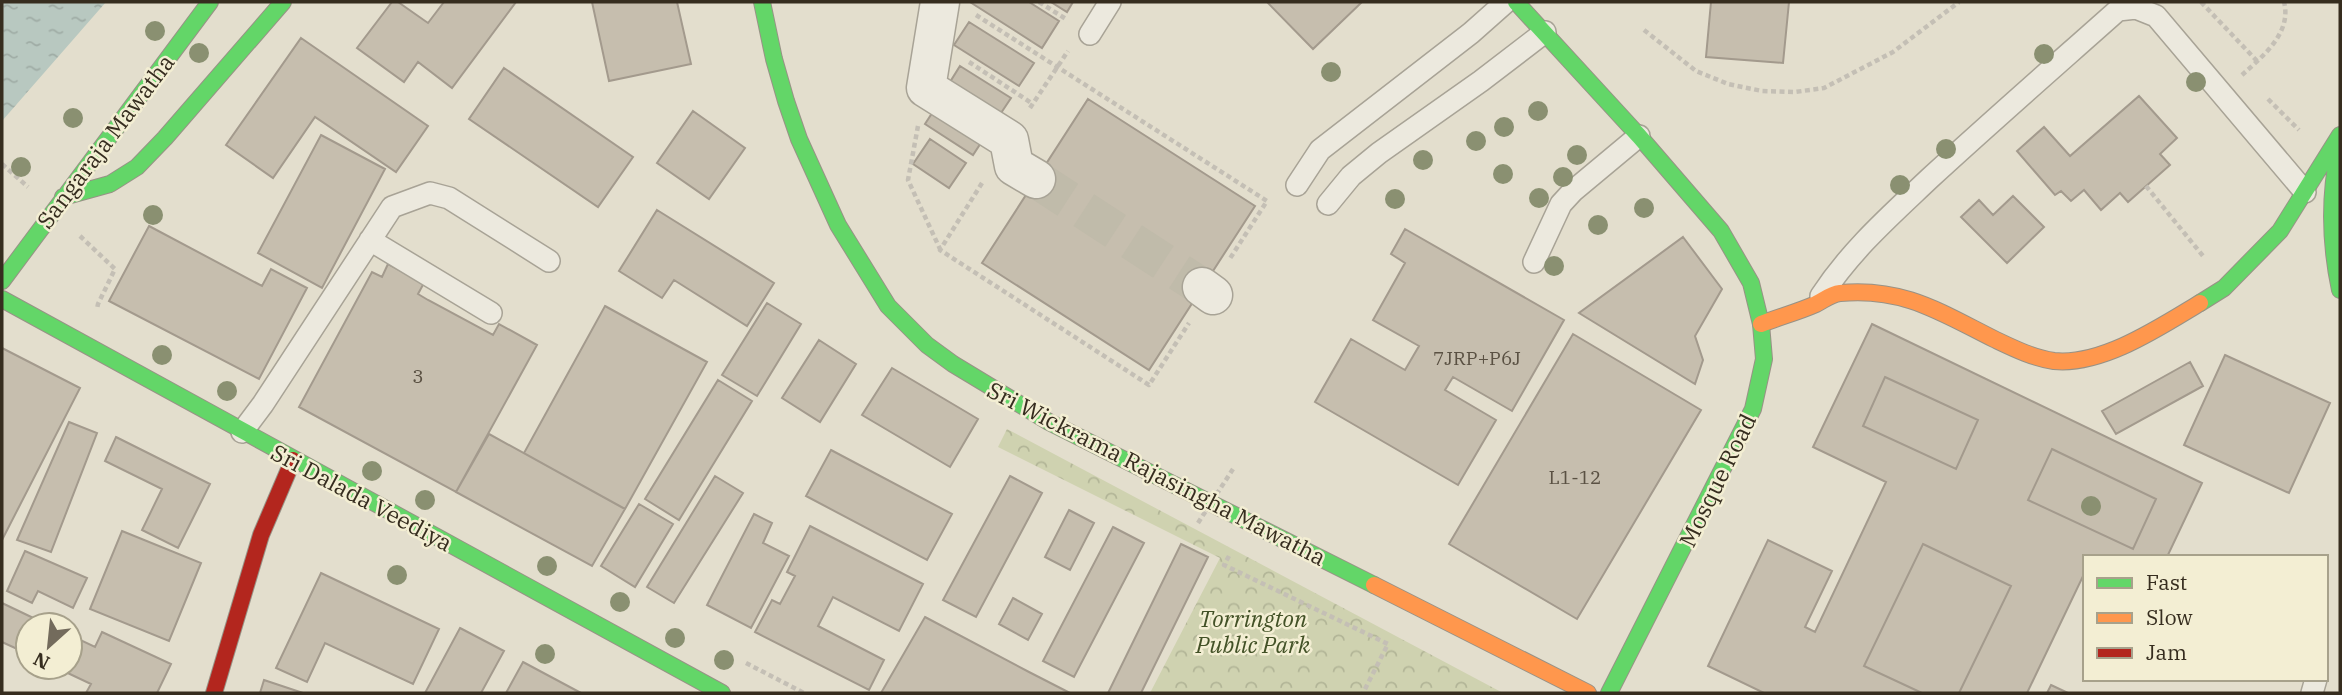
<svg xmlns="http://www.w3.org/2000/svg" width="2342" height="695" viewBox="0 0 2342 695" font-family="'IBM Plex Serif',serif">
<style>
.park{fill:url(#park-crowns)}
.water{fill:url(#water-ripples)}
.building{fill:#c6beae;stroke:#a39a8d;stroke-width:2;fill-rule:evenodd}
.lines{fill:none;stroke-linecap:round;stroke-linejoin:round}
.street-tunnel{stroke:#c0bbaa;stroke-width:38;stroke-dasharray:38 19;stroke-linecap:butt}
.lane-casing{stroke:#a8a396;stroke-width:24}
.street-casing{stroke:#a8a396;stroke-width:41}
.fast-casing{stroke:#989286;stroke-width:18}
.slow-casing{stroke:#989286;stroke-width:18}
.jam-casing{stroke:#989286;stroke-width:18}
.path{stroke:#c4bfb5;stroke-width:4.5;stroke-dasharray:5 3.5;stroke-linecap:butt}
.lane{stroke:#ece9de;stroke-width:21}
.street{stroke:#ece9de;stroke-width:38}
.fast{stroke:#63d668;stroke-width:16}
.slow{stroke:#ff974d;stroke-width:16}
.jam{stroke:#b3261e;stroke-width:16}
.path-bridge{stroke:#c4bfb5;stroke-width:4.5;stroke-dasharray:5 3.5;stroke-linecap:butt}
.tree{fill:#8a9071}
.labels{text-anchor:middle;dominant-baseline:central;stroke-width:5;stroke-linejoin:round;paint-order:stroke}
.number-label{font-size:19px;fill:#5a5143}
.street-label{font-size:23px;fill:#362d1f;stroke:#f3eed3}
.park-label{font-size:23px;font-style:italic;fill:#425126;stroke:#f3eed3}
</style>
<defs>
<pattern id="park-crowns" width="20" height="18" patternUnits="userSpaceOnUse" patternTransform="scale(1.75)"><rect width="20" height="18" fill="#cfd2b0"/><path d="M2 6a3 3 0 1 1 6 0M12 15a3 3 0 1 1 6 0" fill="none" stroke="#b2b597"/></pattern>
<pattern id="water-ripples" width="26" height="14" patternUnits="userSpaceOnUse" patternTransform="scale(1.75)"><rect width="26" height="14" fill="#b8c8c0"/><path d="M2 4q2-2 4 0t4 0M15 11q2-2 4 0t4 0" fill="none" stroke="#9faca5"/></pattern>
</defs>
<rect width="100%" height="100%" fill="#e3decd"/>
<path class="park" d="M1007,429l496,264h-353l70,-135 -222,-111z"/>
<path class="water" d="M2,2h104l-104,119z"/>
<path class="building" d="M392,2h6l30,21 16,-21h72l-64,86 -34,-26 -14,20 -47,-34z
M592,2h85l14,62 -82,17z
M970,2h59l30,19 -17,27z
M1051,2h22l-6,10z
M1267,2h95l-49,47z
M1711,2h78l-6,61 -77,-6z
M969,22l65,41 -15,23 -65,-41z
M301,38l127,88 -32,46 -81,-55 -42,61 -47,-33z
M960,66l51,32 -16,24 -50,-32z
M504,68l129,89 -35,50 -129,-88z
M2139,96l38,42 -17,16 10,11 -42,37 -8,-9 -19,17 -17,-20 -13,11 -10,-10 -6,4 -38,-44 27,-24 26,29z
M1088,99l167,107 -106,164 -167,-107z
M940,101l48,31 -15,23 -48,-31z
M693,111l52,37 -36,51 -52,-36z
M321,135l64,34 -63,119 -64,-35z
M930,139l36,24 -17,25 -36,-24z
M2013,196l31,31 -37,36 -46,-46 18,-17 14,15z
M657,210l117,73 -27,43 -73,-46 -12,18 -43,-27z
M149,226l113,60 9,-17 36,19 -48,91 -150,-78z
M1405,229l159,91 -52,91 -59,-34 -8,13 51,30 -38,65 -143,-83 36,-63 54,31 14,-24 -46,-26 32,-57 -14,-9z
M1683,237l39,52 -27,47 8,24 -8,24 -116,-71z
M388,264l36,19 -6,11 10,6 65,35 6,-11 38,21 -81,147 -157,-85 73,-135 10,5z
M767,303l34,21 -44,72 -35,-21z
M605,306l102,56 -82,147 -101,-56z
M1872,324l330,159 -35,74h-82v15l-58,121h-68l52,-107 -88,-42 -59,122 58,27h-158l-56,-27 60,-126 64,31 -27,56 10,5 71,-150 -73,-35zM1885,377l93,43 -22,49 -93,-43zM2052,449l104,50 -23,50 -105,-49z
M1573,334l128,76 -124,209 -128,-75z
M819,340l37,24 -36,58 -38,-24z
M2,348l78,40 -78,152z
M2225,355l105,48 -41,90 -105,-48z
M2190,362l13,24 -87,48 -14,-23z
M892,368l86,51 -28,48 -88,-52z
M1885,377l93,43 -22,49 -93,-43z
M718,380l34,21 -73,119 -34,-21z
M69,422l28,11 -46,119 -34,-12z
M489,434l136,75 -33,57 -136,-74z
M116,437l94,47 -32,64 -36,-18 20,-41 -57,-28z
M2052,449l104,50 -23,50 -105,-49z
M831,450l121,64 -25,46 -121,-64z
M715,476l28,17 -69,110 -27,-16z
M1010,476l32,17 -66,124 -33,-17z
M639,504l34,20 -38,63 -34,-21z
M1069,510l25,13 -24,47 -25,-13z
M754,514l18,9 -9,20 26,13 -38,72 -44,-23z
M810,526l113,58 -24,47 -66,-34 -15,29 66,34 -15,30 -114,-58 17,-32 8,4 15,-28 -8,-4z
M1113,527l31,16 -70,134 -31,-16z
M122,531l79,32 -32,78 -79,-32z
M1181,544l27,13 -67,136h-33z
M1923,544l88,42 -52,107h-37l-58,-27z
M25,551l62,27 -14,30 -35,-17 -6,12 -25,-12z
M321,573l118,56 -26,55 -88,-41 -18,39 -31,-14z
M1013,598l29,16 -14,26 -29,-16z
M2,603l46,22h-20v29l-26,-12z
M925,617l104,55 41,21h-189z
M460,628l44,23 -23,42h-56z
M102,632l69,32 -14,29h-71l5,-9 -36,-17h15v-32l25,12z
M523,662l58,31h-75z
M264,680l39,13h-43z
M2051,685l17,8h-21z"/>
<g class="lines">
<path class="street-tunnel" d="M1036,179l166,108"/>
<g class="lane-casing">
<path id="lane" d="M1090,34l20,-32
M1297,185l23,-35 151,-117 35,-31
M1328,204l23,-28 28,-23 102,-72 64,-49
M370,240l121,73
M1534,262l27,-58 12,-13 66,-55
M1821,296c31,-47 69,-80 109,-118 62,-57 125,-112 188,-168l18,-2 20,8 149,176
M242,432l21,-28 129,-197 38,-14 19,5 100,63
M2312,693l4,-14"/>
</g>
<g class="street-casing">
<path id="street" d="M940,2l-14,86 83,52 5,26 22,13
M1202,287l11,8"/>
</g>
<g class="fast-casing">
<path id="fast" d="M762,2l12,57 12,42 13,38 39,86 50,81 39,39 26,19 96,58 325,163
M1516,2l123,134 82,95 30,52 10,41 3,35 -11,50 -144,284
M2339,150c-10,47 -9,93 1,140
M63,197l47,-13 27,-17 28,-29 118,-136
M2,281l208,-279
M2,299l720,394
M2200,303l24,-15 56,-57 60,-96"/>
</g>
<g class="slow-casing">
<path id="slow" d="M1761,324c18,-7 37,-12 55,-20 8,-4 15,-10 24,-11 63,-6 100,19 154,46 19,9 39,19 60,22 48,5 106,-34 146,-58
M1374,585l214,108"/>
</g>
<g class="jam-casing">
<path id="jam" d="M214,693l47,-158 32,-75"/>
</g>
<path class="path" d="M1039,2l27,17
M2201,2l56,59
M976,15l291,186 -38,59
M1644,30l52,41 32,13 34,7 33,1 29,-4 69,-36 66,-50
M969,62l64,42
M2242,75c21,-19 50,-42 42,-73
M2268,99l31,31
M1030,108l38,-57
M918,126l-10,54 32,69
M2,164l26,23
M982,183l-42,67 209,135 40,-62
M2146,186l57,70
M80,236l35,33 -17,35 -1,5
M1229,556l-5,9 164,79 -25,49
M746,663l58,30"/>
<use href="#lane" class="lane"/>
<use href="#street" class="street"/>
<use href="#fast" class="fast"/>
<use href="#slow" class="slow"/>
<use href="#jam" class="jam"/>
<path class="path-bridge" d="M1198,523l35,-54"/>
</g>
<g class="tree">
<circle cx="155" cy="31" r="10"/>
<circle cx="199" cy="53" r="10"/>
<circle cx="2044" cy="54" r="10"/>
<circle cx="1331" cy="72" r="10"/>
<circle cx="2196" cy="82" r="10"/>
<circle cx="1538" cy="111" r="10"/>
<circle cx="73" cy="118" r="10"/>
<circle cx="1504" cy="127" r="10"/>
<circle cx="1476" cy="141" r="10"/>
<circle cx="1946" cy="149" r="10"/>
<circle cx="1577" cy="155" r="10"/>
<circle cx="1423" cy="160" r="10"/>
<circle cx="21" cy="167" r="10"/>
<circle cx="1503" cy="174" r="10"/>
<circle cx="1563" cy="177" r="10"/>
<circle cx="1900" cy="185" r="10"/>
<circle cx="1539" cy="198" r="10"/>
<circle cx="1395" cy="199" r="10"/>
<circle cx="1644" cy="208" r="10"/>
<circle cx="153" cy="215" r="10"/>
<circle cx="1598" cy="225" r="10"/>
<circle cx="1554" cy="266" r="10"/>
<circle cx="162" cy="355" r="10"/>
<circle cx="227" cy="391" r="10"/>
<circle cx="372" cy="471" r="10"/>
<circle cx="425" cy="500" r="10"/>
<circle cx="2091" cy="506" r="10"/>
<circle cx="547" cy="566" r="10"/>
<circle cx="397" cy="575" r="10"/>
<circle cx="620" cy="602" r="10"/>
<circle cx="675" cy="638" r="10"/>
<circle cx="545" cy="654" r="10"/>
<circle cx="724" cy="660" r="10"/>
</g>
<g class="labels">
<g class="number-label">
<text x="1477" y="358">7JRP+P6J</text>
<text x="418" y="376">3</text>
<text x="1575" y="477">L1-12</text>
</g>
<g class="street-label">
<text transform="translate(105 141) rotate(-53)">Sangaraja Mawatha</text>
<text transform="translate(1157 473) rotate(27)">Sri Wickrama Rajasingha Mawatha</text>
<text transform="translate(1717 480) rotate(-64)">Mosque Road</text>
<text transform="translate(362 497) rotate(28)">Sri Dalada Veediya</text>
</g>
<g class="park-label">
<text x="1253" y="618">Torrington<tspan x="1253" dy="26">Public Park</tspan></text>
</g>
</g>
<rect width="2342" height="695" fill="none" stroke="#362d1f" stroke-width="7"/>
<rect x="2083" y="555" width="245" height="126" fill="#f3eed3" stroke="#a7a18b" stroke-width="2"/>
<rect x="2097" y="578" width="35" height="10" fill="#63d668" stroke="#a7a18b" stroke-width="2"/>
<text x="2146" y="590" font-size="21" fill="#362d1f">Fast</text>
<rect x="2097" y="613" width="35" height="10" fill="#ff974d" stroke="#a7a18b" stroke-width="2"/>
<text x="2146" y="625" font-size="21" fill="#362d1f">Slow</text>
<rect x="2097" y="648" width="35" height="10" fill="#b3261e" stroke="#a7a18b" stroke-width="2"/>
<text x="2146" y="660" font-size="21" fill="#362d1f">Jam</text>
<g transform="translate(49 646) rotate(207)"><circle r="33" fill="#f3eed3" stroke="#a7a18b" stroke-width="2"/>
<path d="M0-5L12 26L0 18L-12 26Z" fill="#736b5c"/>
<text y="-10" font-size="19" font-weight="bold" text-anchor="middle" fill="#362d1f">N</text>
</g>
</svg>
